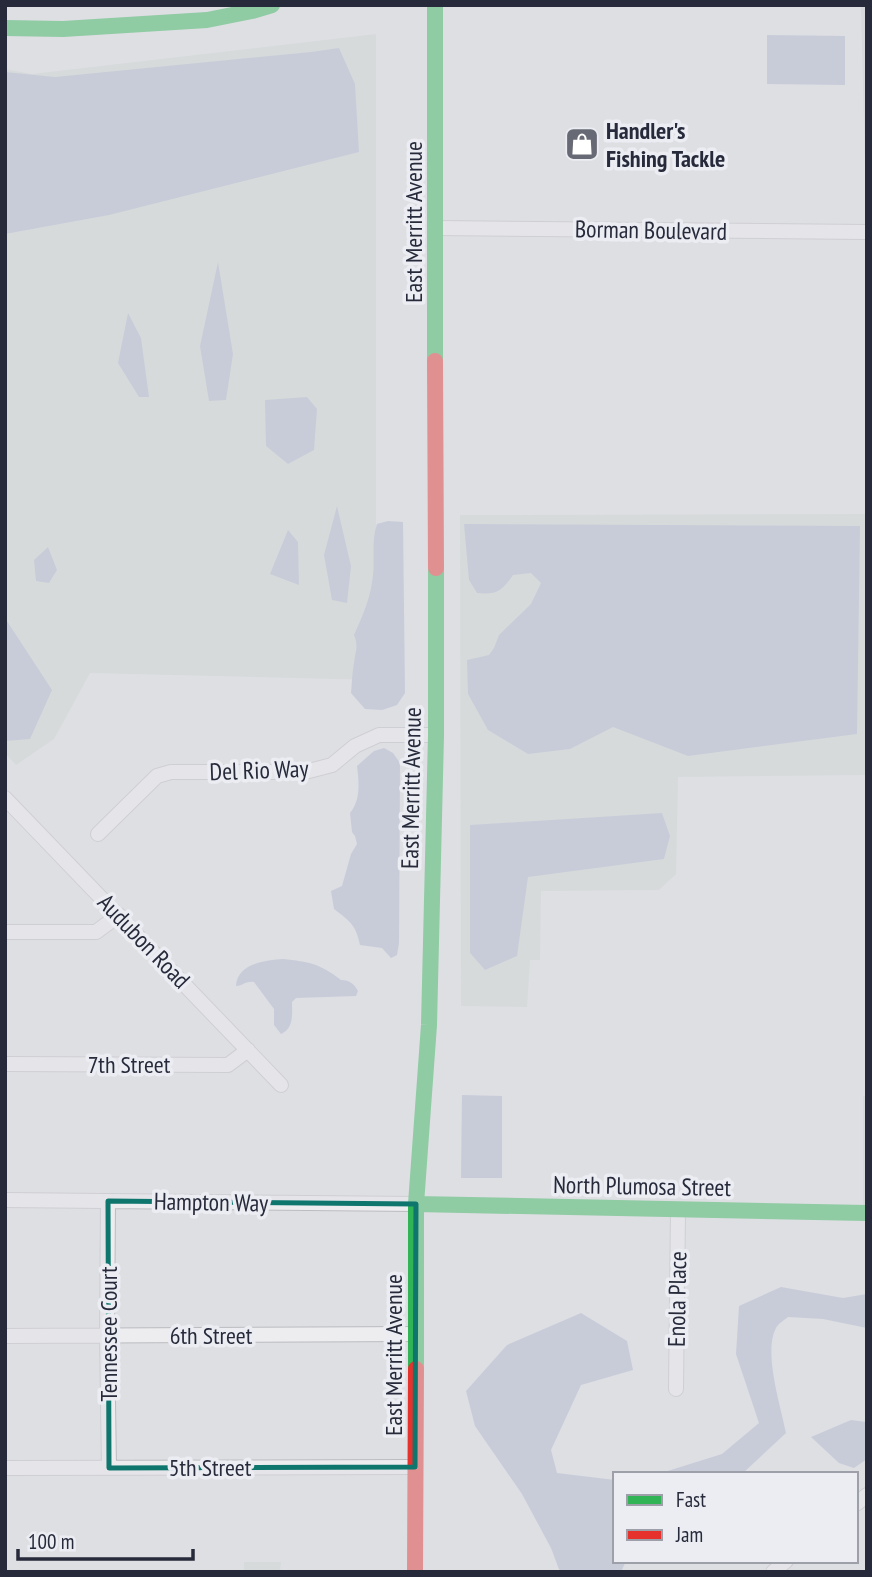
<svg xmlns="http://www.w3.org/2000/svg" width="872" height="1577" viewBox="0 0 872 1577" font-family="'PT Sans Narrow',sans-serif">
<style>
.built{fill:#ced0d7}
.green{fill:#ccd6cf}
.water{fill:#aeb6cd}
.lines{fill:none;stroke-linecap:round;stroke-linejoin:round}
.street-casing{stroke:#bbbcc0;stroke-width:16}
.street{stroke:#ededf0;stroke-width:14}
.fast{stroke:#30b455;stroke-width:16}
.jam{stroke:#e5322d;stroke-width:16}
.marked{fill:none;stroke:#0f766e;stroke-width:5;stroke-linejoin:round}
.labels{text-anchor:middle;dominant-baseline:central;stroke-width:7;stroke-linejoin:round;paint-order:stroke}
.poi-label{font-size:24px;font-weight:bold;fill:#272a3a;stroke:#ebedf3;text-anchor:start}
.street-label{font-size:24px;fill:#272a3a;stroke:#ebedf3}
</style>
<rect width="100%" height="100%" fill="#dedfe3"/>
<path class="built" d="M861,5h6v203h-1z"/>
<path class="green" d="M376,34v646l-286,-7 -36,66 -38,26 -11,-12v-684l27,5z
M867,514v261l-189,2 -2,97 -17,16 -118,1 -1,69h-10l-3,47 -66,-1 -1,-491z
M863,1096h4v111h-4z
M244,1562h37l-1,10h-36z"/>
<path class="water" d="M767,35l78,1v49l-78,-1z
M339,48l16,36 4,68 -250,63 -104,19v-162l50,5 256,-25z
M218,262l15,92 -7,46 -17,1 -9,-55z
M128,313l13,25 8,59h-10l-21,-34z
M307,397l10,12 -3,41 -26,14 -22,-18 -1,-46z
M337,506l14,60 -4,37 -15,-3 -8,-45z
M388,521l15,1 2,171 -8,12 -15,5 -17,-1 -14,-16c1,-10 1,-20 3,-30 1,-10 5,-17 0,-28 9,-20 17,-38 19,-60 2,-18 -2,-33 4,-51z
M464,524l396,2 -3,208 -169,22 -75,-29 -43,22 -42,5 -40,-24 -20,-36 -1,-34 22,-5 5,-7 5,-13 32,-31 10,-21 -10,-10 -18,2c-11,16 -16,20 -36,18l-8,-13z
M288,530l10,12 1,43 -29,-11z
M48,547l9,23 -8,13 -13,-2 -2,-21z
M5,618l47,72 -22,49 -25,2z
M384,748l9,5 7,10 -1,180 -2,12 -6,3 -9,-10 -22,-3c-4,-20 -10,-24 -26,-36l-3,-18 11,-5 9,-32 6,-10 -2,-8 -3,-4 -2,-19c11,-13 9,-31 7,-47l17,-15z
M662,813l8,23 -6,23 -136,18 -11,79 -32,14 -15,-17v-128z
M283,959c26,3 36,4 58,21 9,0 13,4 17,11l-2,5 -60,2 -4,4c0,13 2,26 -11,32l-7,-9v-16l-20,-27c-10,-1 -10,4 -18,4 1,-22 29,-26 47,-27z
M462,1095l40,1v82h-41z
M781,1287l62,11 24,-4v34l-44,-9 -35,-2c-4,3 -10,7 -12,11 -13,24 5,79 10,105l-44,41h-84l64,-20 37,-31 -23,-69 3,-48z
M581,1313l46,28 6,29 -52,15 -30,65 6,23 58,7v81h11l-5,11h-61l-9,-24 -29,-54 -47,-68 -9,-35 41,-46z
M851,1420l15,2 1,2v35l-13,9 -15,-5 -28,-26z"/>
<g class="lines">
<g class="street-casing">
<path id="street" d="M436,228l431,4
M5,798l276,287
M98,834l59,-58 14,-4h134l27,-7 23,-19 24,-11h57
M5,932h91l23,-17
M5,1064l223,1 20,-15
M5,1200l411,4
M108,1201l-1,135 2,132
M5,1336l411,-2
M676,1389l2,-179
M5,1468l410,-1
M856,1504l11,-9
M773,1572l13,-11"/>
</g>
<use href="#street" class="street"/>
<path class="fast" d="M435,5v356
M5,28l58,1 144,-9 45,-9 20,-6
M416,1204l451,9
M416,1369v-165l13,-179 7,-290v-167"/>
<path class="jam" d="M435,361l1,207
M415,1572l1,-203"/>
</g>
<path d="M0 0H872V1577H0ZM108,1201l308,3 -1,263 -306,1z" fill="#dedfe3" fill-opacity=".55" fill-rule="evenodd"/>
<path class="marked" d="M108,1201l308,3 -1,263 -306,1z"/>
<defs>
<g id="shop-square" transform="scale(1.75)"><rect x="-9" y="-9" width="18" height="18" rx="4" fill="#676975" stroke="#ebedf3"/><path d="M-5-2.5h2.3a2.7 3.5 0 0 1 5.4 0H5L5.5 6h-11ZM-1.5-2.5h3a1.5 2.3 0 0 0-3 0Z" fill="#fff"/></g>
</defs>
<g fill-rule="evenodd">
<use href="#shop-square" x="582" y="144"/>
</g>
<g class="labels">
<g class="poi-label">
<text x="606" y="130">Handler's<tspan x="606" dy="28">Fishing Tackle</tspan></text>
</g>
<g class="street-label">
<text transform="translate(413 222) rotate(-90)">East Merritt Avenue</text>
<text transform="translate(651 230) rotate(1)">Borman Boulevard</text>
<text transform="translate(259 770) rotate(-2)">Del Rio Way</text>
<text transform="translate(411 788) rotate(-89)">East Merritt Avenue</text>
<text transform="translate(144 941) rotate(46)">Audubon Road</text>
<text x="129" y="1064">7th Street</text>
<text transform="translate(642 1186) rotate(1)">North Plumosa Street</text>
<text transform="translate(211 1202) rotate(1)">Hampton Way</text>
<text transform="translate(677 1299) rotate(-89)">Enola Place</text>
<text transform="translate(108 1334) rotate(-90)">Tennessee Court</text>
<text x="211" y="1335">6th Street</text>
<text transform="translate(393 1355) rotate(-90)">East Merritt Avenue</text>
<text x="210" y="1467">5th Street</text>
</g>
</g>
<rect width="872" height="1577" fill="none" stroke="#272a3a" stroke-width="14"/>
<rect x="613" y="1472" width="245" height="91" fill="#ebedf3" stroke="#9d9fa9" stroke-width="2"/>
<rect x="627" y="1495" width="35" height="10" fill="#30b455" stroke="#9d9fa9" stroke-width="2"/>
<text x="676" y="1507" font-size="21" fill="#272a3a">Fast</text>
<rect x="627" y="1530" width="35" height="10" fill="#e5322d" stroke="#9d9fa9" stroke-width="2"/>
<text x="676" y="1542" font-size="21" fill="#272a3a">Jam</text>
<path d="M18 1549v10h175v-10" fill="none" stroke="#272a3a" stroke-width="3.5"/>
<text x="28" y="1549" font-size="21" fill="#272a3a" stroke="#ebedf3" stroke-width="5" paint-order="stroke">100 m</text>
</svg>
